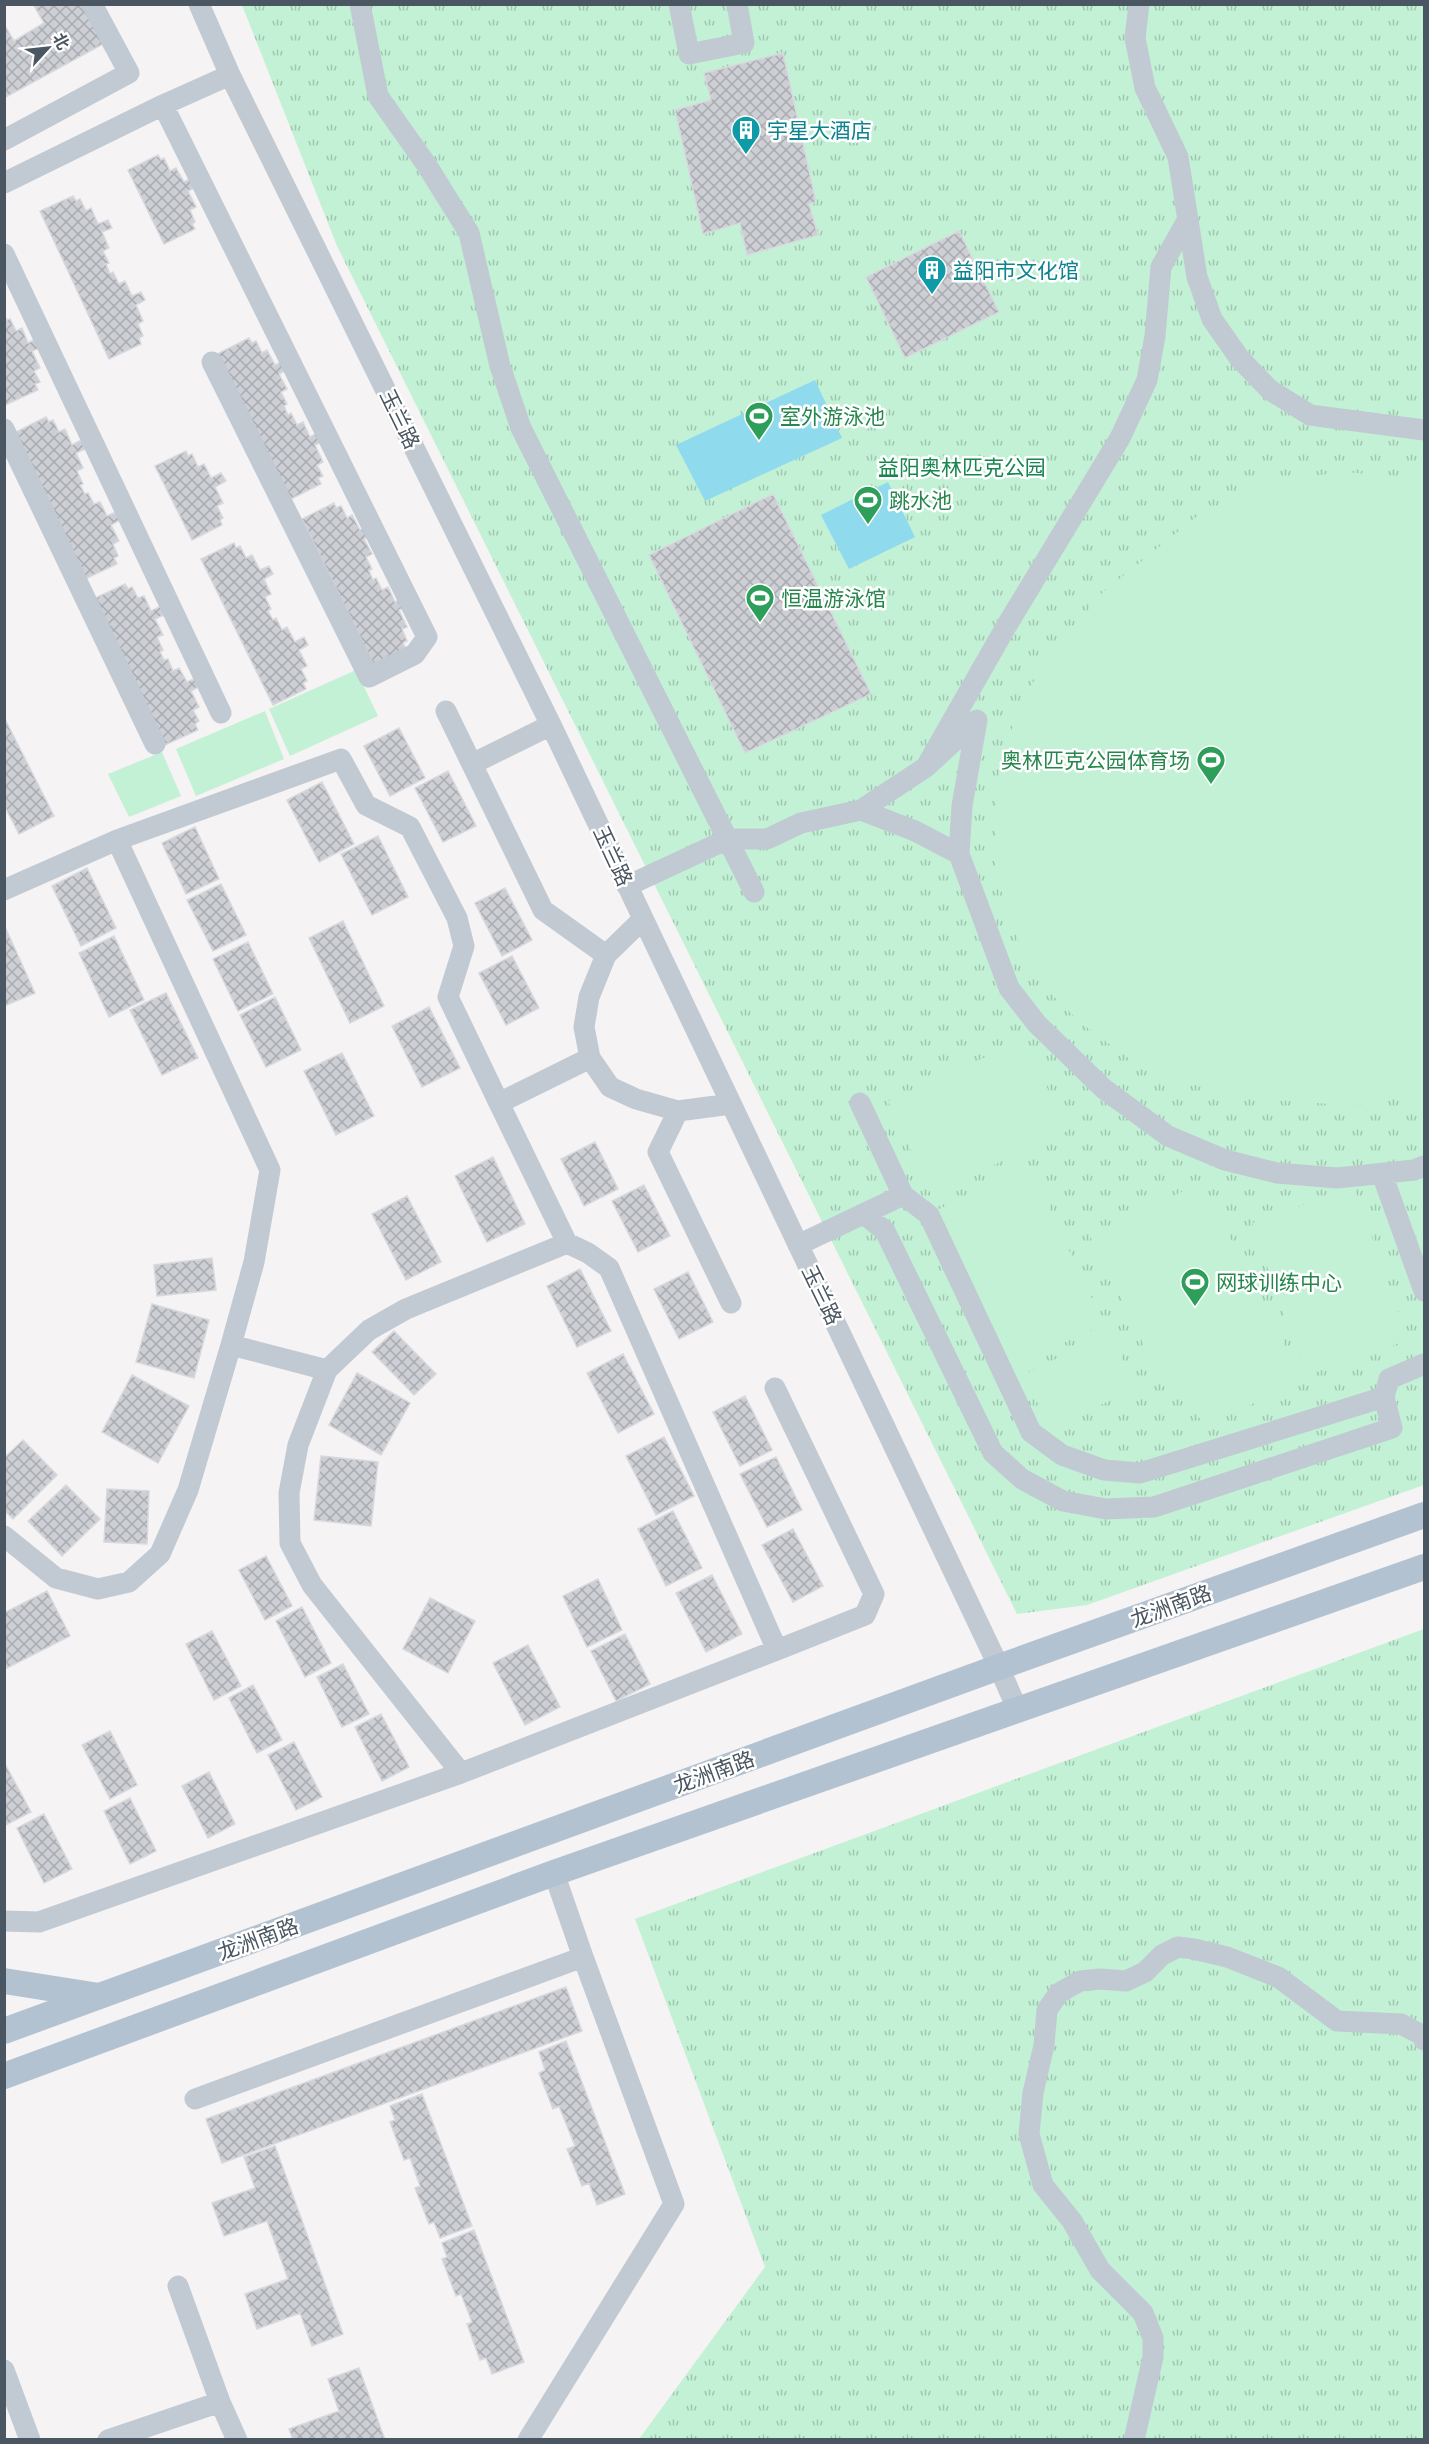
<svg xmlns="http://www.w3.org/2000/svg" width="1429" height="2444" viewBox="0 0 1429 2444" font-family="'Archivo Narrow','Noto Sans SC',sans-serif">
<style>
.grass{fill:url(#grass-tufts)}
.pitch{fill:#c3f1d5}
.water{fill:#90daee}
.building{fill:url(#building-cross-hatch);stroke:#d7d9de;stroke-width:1.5}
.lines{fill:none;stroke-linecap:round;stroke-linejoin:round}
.minor{stroke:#c1cad2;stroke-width:21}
.major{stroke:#b3c2d1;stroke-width:26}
.labels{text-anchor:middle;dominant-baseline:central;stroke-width:5;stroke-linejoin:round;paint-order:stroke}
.culture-label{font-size:21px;fill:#0d838f;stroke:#fff;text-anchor:start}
.leisure-label{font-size:21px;fill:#27864d;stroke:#fff;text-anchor:start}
.street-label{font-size:21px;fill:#4a5661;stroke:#fff}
.park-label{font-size:21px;fill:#17864f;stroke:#fff}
</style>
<defs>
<pattern id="grass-tufts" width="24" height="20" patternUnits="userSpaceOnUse" patternTransform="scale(1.5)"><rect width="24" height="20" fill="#c3f1d5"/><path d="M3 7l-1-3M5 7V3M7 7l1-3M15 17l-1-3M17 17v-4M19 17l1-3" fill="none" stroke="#a0c6b0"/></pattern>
<pattern id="building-cross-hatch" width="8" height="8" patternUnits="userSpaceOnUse" patternTransform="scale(1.5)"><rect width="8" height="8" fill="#cdcfd5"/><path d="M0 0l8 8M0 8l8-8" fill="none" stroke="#a8abb0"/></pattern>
</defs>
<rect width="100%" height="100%" fill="#f5f3f3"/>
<path class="grass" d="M242,5h1182v1480l-337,120 -70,9 -680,-1368z
M1424,1629v810h-785l126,-172 -130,-348z"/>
<path class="pitch" d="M1342,472l67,5 15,4v609l-65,16 -71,-5 -79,-11 -75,-28 -53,-39 -39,-38 -29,-55 -18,-61v-56l6,-53 21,-60 29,-46 51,-61 99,-80 68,-31z
M356,670l22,46 -88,40 -21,-47z
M265,711l19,48 -88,37 -20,-47z
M162,752l19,44 -52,21 -21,-43z
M1025,1039l42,92 -136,63 -43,-93z
M1029,1166l75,158 -92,43 -75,-157z
M1202,1182l100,198 -98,47 -20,-40 -16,7 -78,-158z
M1354,1187l54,153 -103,36 -53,-153z
M1110,1333l26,55 -86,41 -26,-55z"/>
<path class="water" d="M815,380l27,58 -137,63 -29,-56z
M888,482l27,55 -66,32 -28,-54z"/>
<path class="building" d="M33,4h53l19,39 -101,55v-74l10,17 30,-18z
M783,53l33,149 -7,2 9,31 -71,20 -7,-32 -37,11 -28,-124 36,-10 -7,-27z
M158,155l3,5 3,-2 6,13 6,-3 8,14 10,-5 4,9 -10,5 8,16 -6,3 5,12 -3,2 3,5 -31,15 -36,-74z
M73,196l3,5 4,-2 6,12 5,-3 7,16 10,-4 4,8 -10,4 7,16 -6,3 6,12 -3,1 4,10 3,-2 6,12 6,-3 7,15 9,-4 4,8 -9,5 7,16 -5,3 5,12 -4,2 2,6 -32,15 -69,-148z
M959,231l40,81 -94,46 -39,-81z
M4,315l3,5 3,-1 6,12 6,-3 6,15 10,-5 4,9 -10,4 8,17 -6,3 6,11 -5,2 3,6 -33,15z
M249,338l3,5 4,-2 6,12 5,-3 8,15 9,-4 4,8 -9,5 8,15 -6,3 6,12 -3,2 4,9 3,-2 6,12 6,-3 7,15 9,-5 5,9 -9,4 8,17 -6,3 6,11 -5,2 3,6 -32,16 -72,-146z
M46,417l3,5 4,-2 6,12 6,-3 7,16 9,-5 4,9 -9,4 7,15 -6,3 6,13 -3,1 5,9 3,-1 6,11 6,-2 7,14 9,-4 4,8 -9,5 8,16 -6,3 5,12 -4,2 3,6 -32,15 -71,-146z
M186,451l2,5 4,-2 6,13 6,-3 7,14 10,-5 5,8 -11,6 8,16 -6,3 6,12 -3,2 2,5 -30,15 -37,-74z
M773,494l98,200 -126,59 -96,-198z
M334,503l2,5 5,-2 6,12 5,-3 8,15 9,-4 4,8 -9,5 8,15 -6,3 6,12 -3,2 4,9 3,-2 6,12 6,-3 7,15 10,-5 4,8 -10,5 8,17 -5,2 5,12 -4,2 3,6 -32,16 -72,-146z
M234,543l2,5 4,-2 6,12 6,-3 8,15 9,-4 4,8 -9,5 7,15 -6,3 6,12 -3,2 5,9 3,-2 6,12 5,-3 8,15 9,-5 4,8 -9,5 8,16 -6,3 6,12 -4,2 3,6 -33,16 -72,-146z
M125,584l3,5 4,-2 6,11 6,-2 7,15 10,-5 3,9 -9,4 8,16 -6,2 6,13 -3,2 4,8 4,-1 5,12 6,-3 8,14 9,-4 4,8 -9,5 8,16 -6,3 6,11 -4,3 3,6 -33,15 -72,-146z
M4,717l50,99 -35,18 -15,-29z
M399,728l26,50 -35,18 -26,-50z
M448,771l28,55 -33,16 -28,-54z
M322,782l32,62 -35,18 -32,-62z
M195,827l24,52 -33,15 -24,-51z
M378,836l30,61 -36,18 -31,-61z
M87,868l29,60 -35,18 -29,-60z
M221,884l25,51 -33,16 -26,-51z
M505,888l27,52 -30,16 -27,-53z
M343,921l41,85 -34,17 -41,-85z
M6,929l29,64 -31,13v-76z
M114,936l30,64 -35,17 -30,-64z
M248,942l25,52 -35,17 -25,-52z
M512,956l27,52 -33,17 -27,-52z
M166,993l32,65 -36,17 -32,-65z
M275,997l26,53 -35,17 -26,-52z
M429,1007l31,61 -38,19 -30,-61z
M342,1053l32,63 -38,19 -32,-64z
M595,1142l23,47 -34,17 -23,-47z
M493,1157l32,67 -38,18 -32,-66z
M644,1185l26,51 -32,16 -26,-51z
M407,1196l34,66 -35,18 -34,-66z
M212,1258l4,32 -59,6 -3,-31z
M580,1269l31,62 -34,16 -30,-61z
M688,1272l25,50 -34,17 -25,-50z
M152,1304l57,16 -15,58 -58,-16z
M394,1331l42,43 -22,21 -42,-43z
M623,1354l31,60 -36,19 -31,-60z
M357,1373l53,30 -29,52 -52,-30z
M132,1375l57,31 -31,57 -56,-31z
M745,1396l27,54 -32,16 -27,-54z
M664,1437l30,59 -38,19 -30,-59z
M23,1440l34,35 -44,44 -9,-9v-52z
M321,1456l57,6 -7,64 -57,-6z
M776,1457l26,53 -35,17 -27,-53z
M66,1485l34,34 -38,37 -34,-35z
M107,1489l42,2 -2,53 -43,-2z
M673,1511l29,57 -36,18 -28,-57z
M793,1529l30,57 -30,16 -31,-57z
M266,1556l26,50 -27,14 -26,-50z
M712,1575l30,59 -36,18 -30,-59z
M598,1579l24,51 -35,17 -24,-51z
M47,1591l23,45 -65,33 -1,-56z
M430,1598l45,23 -27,52 -45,-24z
M302,1607l29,56 -26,14 -29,-56z
M212,1631l29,55 -27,14 -28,-56z
M625,1634l25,50 -34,17 -25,-50z
M528,1645l32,62 -35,18 -32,-62z
M343,1664l26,50 -27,13 -25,-50z
M253,1685l29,55 -25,13 -28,-55z
M381,1714l28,53 -27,14 -27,-54z
M110,1731l27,54 -27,14 -28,-54z
M294,1742l28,55 -26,13 -28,-55z
M4,1762l27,50 -27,14z
M209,1772l26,52 -27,14 -26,-52z
M130,1798l26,53 -26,13 -26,-53z
M44,1814l28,55 -28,14 -27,-55z
M566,1987l16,44 -360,132 -16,-44z
M566,2041l59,153 -28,11 -8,-22 -7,3 -15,-37 8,-3 -16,-40 -6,3 -14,-36 6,-3 -6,-18z
M422,2094l50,132 -32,12 -6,-16 -5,2 -14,-36 5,-2 -10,-28 -6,2 -14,-38 5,-2 -5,-14z
M275,2146l68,188 -31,12 -12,-33 -43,16 -12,-35 43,-15 -21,-58 -43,15 -12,-33 43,-15 -11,-31z
M474,2230l50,132 -32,12 -6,-16 -6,2 -13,-36 5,-2 -11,-28 -5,2 -14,-37 5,-2 -5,-14z
M359,2368l26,72h-92l-4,-11 50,-18 -11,-32z"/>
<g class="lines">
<path class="minor" d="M199,4l31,71 321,650 448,942 19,44
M360,4l18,92 48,68 43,69 31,133 21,62 233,464
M679,4l10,50 55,-11 -7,-39
M1139,4l-4,34 10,50 33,69 19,120 15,42 28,40 30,31 40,25 114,15
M163,105l264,532 -12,17 -46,23 -157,-315
M4,140l125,-67 -37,-69
M4,183l159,-78 67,-30
M4,254l217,459
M4,429l151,315
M446,711l97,199 63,45
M472,764l79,-39
M926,767l81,-142 113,-187 27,-58 8,-44 6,-69 27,-48
M861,810l65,-43 51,-47 -15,86 -3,48
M627,886l101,-47h39l34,-16 60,-13 54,21 44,23 50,134 28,36 67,65 64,47 57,24 52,13 60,5 77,-8 10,-4
M4,890l113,-50
M643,919l-37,36 -17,42 -5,30 6,31 20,29 26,12 42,12 53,-7
M499,1103l68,140 -161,66 -37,21 -42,40 -96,-25 23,-83 16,-92 -153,-330 224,-81 25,46 44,22 47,91 7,28 -16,51 51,106 91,-45
M860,1103l43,92 26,20 102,217 31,23 42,15 36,3 244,-76 5,-18 35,-15
M678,1111l-20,41 73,151
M1382,1174l42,117
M864,1214l21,17 108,222 29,26 41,22 43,8 48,-2 238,-79 -8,-31
M567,1243l21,10 21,15 168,382 88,-35 9,-21 -99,-206
M798,1245l105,-50
M327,1370l-29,75 -9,48 1,50 22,42 149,188 316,-123
M4,1536l52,42 42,11 31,-7 31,-28 28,-64 43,-145
M554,1873l29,84
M4,1921l35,1 422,-149
M195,2099l388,-142 91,247 -146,236
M4,2370l26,70
M220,2402l17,38
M108,2440l112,-38 -42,-116
M1134,2440l19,-83v-19l-10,-25 -43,-43 -28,-49 -29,-36 -14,-51 4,-41 11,-48 3,-35 12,-17 21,-12 20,-2 26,2 19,-9 17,-17 16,-8 16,2 33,8 51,20 59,44 64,3 19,10 4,6"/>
<path class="major" d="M4,1981l95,15
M4,2031l995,-364 425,-152
M4,2076l550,-203 870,-306"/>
</g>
<defs>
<g id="building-pin" transform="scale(1.5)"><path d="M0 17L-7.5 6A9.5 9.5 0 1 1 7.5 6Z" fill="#0f9aa8" stroke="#fff"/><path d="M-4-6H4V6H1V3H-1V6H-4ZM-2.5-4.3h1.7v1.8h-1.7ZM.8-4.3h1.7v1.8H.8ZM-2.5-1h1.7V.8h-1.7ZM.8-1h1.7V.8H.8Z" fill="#fff"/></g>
<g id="stadium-pin" transform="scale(1.5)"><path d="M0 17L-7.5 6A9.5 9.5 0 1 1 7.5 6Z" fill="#2e9e5b" stroke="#fff"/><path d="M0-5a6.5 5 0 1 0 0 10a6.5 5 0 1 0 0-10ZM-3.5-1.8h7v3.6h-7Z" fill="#fff"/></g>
</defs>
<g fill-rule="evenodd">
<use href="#building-pin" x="746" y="130"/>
<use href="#building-pin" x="932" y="270"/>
<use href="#stadium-pin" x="759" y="416"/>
<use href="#stadium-pin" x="868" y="500"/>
<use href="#stadium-pin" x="760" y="598"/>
<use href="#stadium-pin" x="1211" y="760"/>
<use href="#stadium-pin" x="1195" y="1282"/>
</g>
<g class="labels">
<g class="culture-label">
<text x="767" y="130">宇星大酒店</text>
<text x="953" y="270">益阳市文化馆</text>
</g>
<g class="leisure-label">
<text x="780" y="416">室外游泳池</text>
<text x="889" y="500">跳水池</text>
<text x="781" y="598">恒温游泳馆</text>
<text x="1190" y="760" text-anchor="end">奥林匹克公园体育场</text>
<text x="1216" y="1282">网球训练中心</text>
</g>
<g class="street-label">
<text transform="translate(400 419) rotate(64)">玉兰路</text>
<text transform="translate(613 856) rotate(65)">玉兰路</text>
<text transform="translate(822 1295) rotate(64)">玉兰路</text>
<text transform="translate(1171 1606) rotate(-20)">龙洲南路</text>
<text transform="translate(714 1772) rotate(-20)">龙洲南路</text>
<text transform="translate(258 1939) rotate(-20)">龙洲南路</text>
</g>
<g class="park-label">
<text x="962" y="467">益阳奥林匹克公园</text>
</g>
</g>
<rect width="1429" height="2444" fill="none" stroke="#4a5661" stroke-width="12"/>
<g transform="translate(48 48) rotate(63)" stroke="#ffffff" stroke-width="4.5" paint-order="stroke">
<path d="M0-4.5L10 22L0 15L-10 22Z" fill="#4a5661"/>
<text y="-9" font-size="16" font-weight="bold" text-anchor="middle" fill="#4a5661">北</text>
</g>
</svg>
